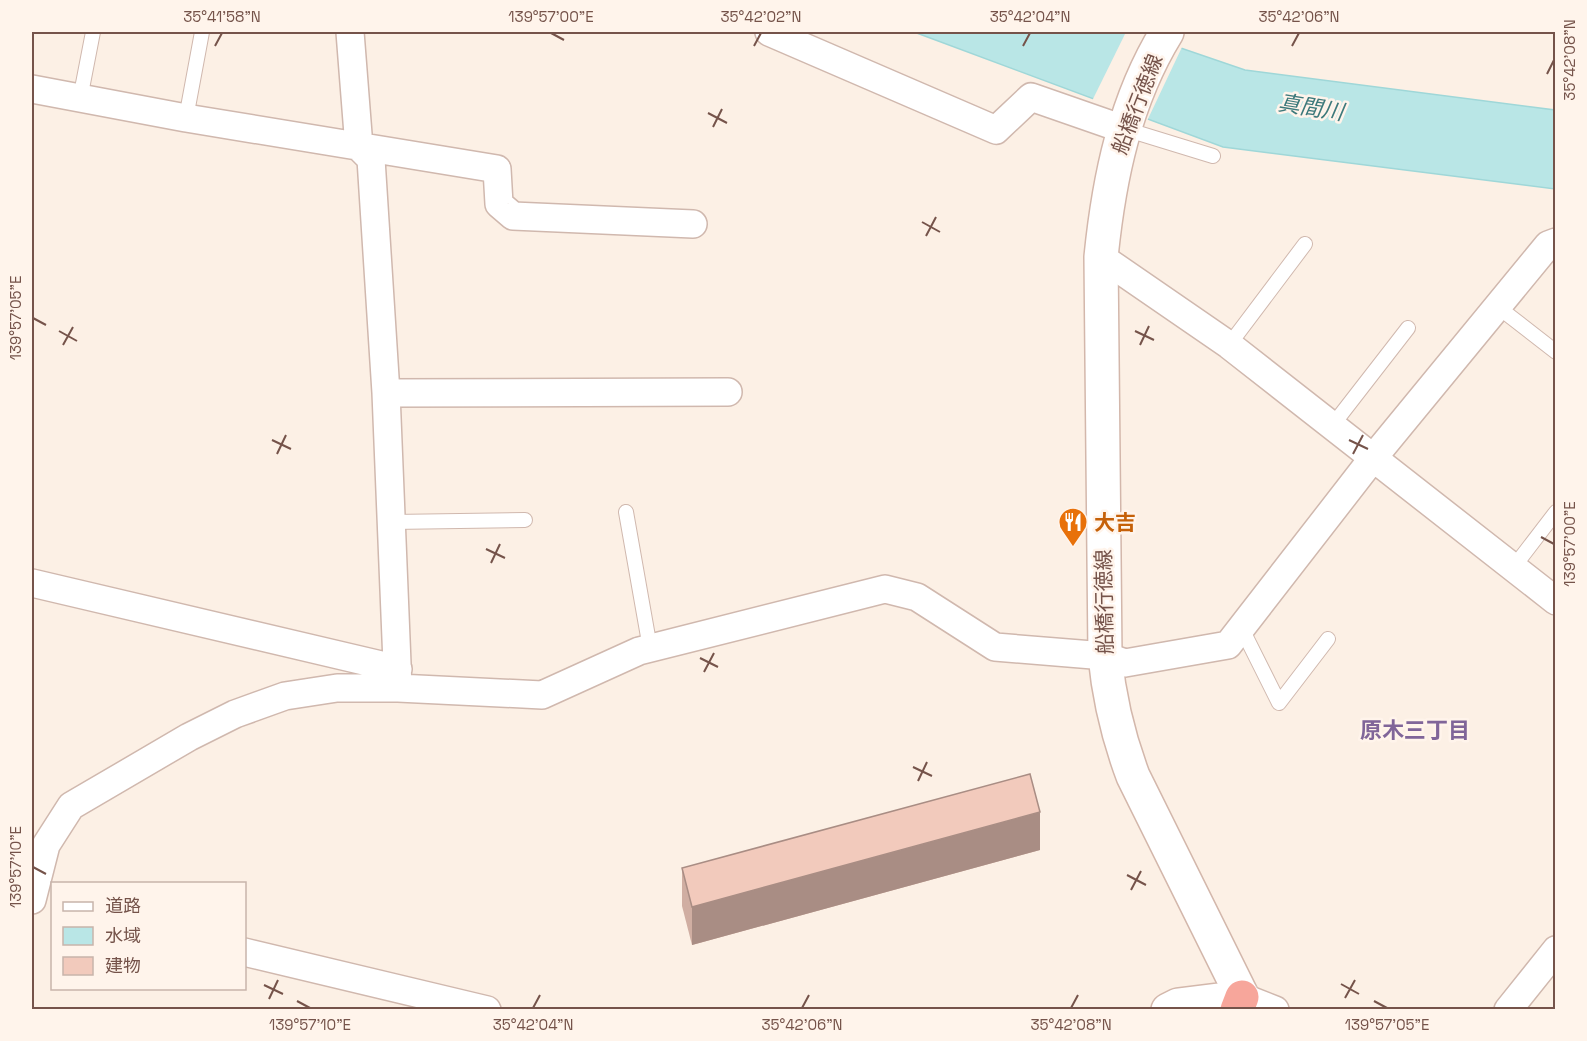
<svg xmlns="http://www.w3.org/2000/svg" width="1587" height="1041" viewBox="0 0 1587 1041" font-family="'Space Grotesk','Noto Sans JP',sans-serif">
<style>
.water{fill:#b9e6e6;stroke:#9fd7d8;stroke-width:1.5}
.pier{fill:#fcf0e5}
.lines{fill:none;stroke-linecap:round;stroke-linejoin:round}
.lane-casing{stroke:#d0b8ae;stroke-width:16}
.street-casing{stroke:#d0b8ae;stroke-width:30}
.secondary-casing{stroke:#d3b7ab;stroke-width:36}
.highway-casing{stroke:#d8cfcc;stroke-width:36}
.lane{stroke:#fff;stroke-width:14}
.street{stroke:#fff;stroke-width:27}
.secondary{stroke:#fff;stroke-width:33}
.highway{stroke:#f7a69b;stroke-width:33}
.wall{fill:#d0aea2}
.shaded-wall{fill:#a98d84}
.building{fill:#f2cabc;stroke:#a98d84;stroke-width:1.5}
.ticks{fill:none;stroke:#75534a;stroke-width:2}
.labels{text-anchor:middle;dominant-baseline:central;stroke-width:5;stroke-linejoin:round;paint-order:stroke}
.street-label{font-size:21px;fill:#75534a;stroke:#fff4eb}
.food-label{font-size:21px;font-weight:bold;fill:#c56008;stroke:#fff4eb;text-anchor:start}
.water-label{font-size:22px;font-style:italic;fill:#3d797b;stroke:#fff4eb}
.neighbourhood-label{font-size:22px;font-weight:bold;fill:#806599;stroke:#fff4eb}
.neatline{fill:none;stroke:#75534a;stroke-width:2}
.ticks-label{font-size:15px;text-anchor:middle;fill:#75534a}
</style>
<rect width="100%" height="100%" fill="#fcf0e5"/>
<path class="water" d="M914,32h220l111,38 310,40v79l-332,-42z"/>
<path class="pier" d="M1126,32h17l40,13 -36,76 -55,-20z"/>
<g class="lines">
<g class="lane-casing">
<path id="lane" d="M80,99l13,-67
M186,118l16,-86
M1125,129l88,27
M1498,307l58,45
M1229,345l76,-101
M1332,426l76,-98
M626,512l24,136
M392,522l133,-2
M1513,568l43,-56
M1241,627l38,76 49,-64"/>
</g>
<g class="street-casing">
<path id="street" d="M350,32l9,115 12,12 15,234 12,295
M769,32l227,98 35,-33 92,32
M32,89l154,29 311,51 2,35 14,12 180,8
M1101,257l128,88 327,256
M386,393l342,-1
M32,583l366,86
M32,900l14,-55 25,-39 118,-69 46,-23 50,-18 52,-8h61l144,7 97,-44 246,-62 32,8 78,50 110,9 20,7 103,-18 145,-187 175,-213 8,-3
M244,952l243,58
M1235,1006l7,-9 33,13
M1508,1010l48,-60"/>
</g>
<g class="secondary-casing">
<path id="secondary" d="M1167,32c-42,68 -58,146 -66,225l4,399c4,42 13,80 28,120l116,234
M1168,1010l10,-5 64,-8"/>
</g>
<g class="highway-casing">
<path id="highway" d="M1237,1010l5,-13"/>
</g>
<use href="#lane" class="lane"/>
<use href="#street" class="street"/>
<use href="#secondary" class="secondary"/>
<use href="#highway" class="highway"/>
</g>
<path class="wall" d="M1040,850l-348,95 -10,-39v-38z"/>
<path class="shaded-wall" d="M1040,812v38l-348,95v-38z"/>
<path class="building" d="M1030,774l10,38 -348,95 -10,-39z"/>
<path class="ticks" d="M551,33l13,7M215,46l7,-13M754,46l7,-13M1023,46l7,-13M1292,46l7,-13M1547,74l7,-14M708,113l19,10M713,127l9,-18M922,222l18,10M926,236l10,-19M33,318l13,7M59,331l18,10M1135,331l19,9M63,345l10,-18M1140,345l9,-19M272,440l19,9M1349,440l19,9M277,454l9,-19M1353,454l10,-19M1541,537l13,7M486,549l19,9M491,563l9,-19M700,658l18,9M704,672l10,-19M913,767l19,9M918,781l9,-19M33,867l13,7M1127,875l19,10M1131,890l10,-19M1341,984l18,10M264,985l19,9M1345,998l10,-18M269,999l9,-19M297,1001l13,7M1374,1001l13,7M533,1008l7,-13M802,1008l7,-13M1071,1008l7,-13"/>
<defs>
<g id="restaurant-pin" transform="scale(1.5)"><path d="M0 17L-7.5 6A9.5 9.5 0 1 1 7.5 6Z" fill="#e8710a" stroke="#fff4eb"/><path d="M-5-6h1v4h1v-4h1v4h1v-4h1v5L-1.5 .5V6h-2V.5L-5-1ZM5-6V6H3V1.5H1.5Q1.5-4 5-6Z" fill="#fff"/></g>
</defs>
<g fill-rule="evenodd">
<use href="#restaurant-pin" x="1073" y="522"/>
</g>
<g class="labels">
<g class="street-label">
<text transform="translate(1137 104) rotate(-69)">船橋行徳線</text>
<text transform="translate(1104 602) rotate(-91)">船橋行徳線</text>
</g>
<g class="food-label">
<text x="1094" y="522">大吉</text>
</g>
<g class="water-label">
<text transform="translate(1311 107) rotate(9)">真間川</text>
</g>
<g class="neighbourhood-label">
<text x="1415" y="730">原木三丁目</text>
</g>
</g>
<rect width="1587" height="1041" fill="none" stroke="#fff4eb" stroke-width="66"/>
<rect x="51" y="882" width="195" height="108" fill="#fff4eb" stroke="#c8b4ab" stroke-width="1.5"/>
<rect x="63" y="902" width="30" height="9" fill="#ffffff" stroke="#c8b4ab" stroke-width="1.5"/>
<text x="105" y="912" font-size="18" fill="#75534a">道路</text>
<rect x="63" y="927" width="30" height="18" fill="#b9e6e6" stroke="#c8b4ab" stroke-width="1.5"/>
<text x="105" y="942" font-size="18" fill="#75534a">水域</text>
<rect x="63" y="957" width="30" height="18" fill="#f2cabc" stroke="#c8b4ab" stroke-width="1.5"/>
<text x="105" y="972" font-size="18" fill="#75534a">建物</text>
<rect x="33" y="33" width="1521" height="975" class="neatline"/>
<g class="ticks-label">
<text x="222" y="22">35°41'58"N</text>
<text x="551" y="22">139°57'00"E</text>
<text x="761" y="22">35°42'02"N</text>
<text x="1030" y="22">35°42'04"N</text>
<text x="1299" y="22">35°42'06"N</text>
<text transform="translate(1570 60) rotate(-90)" y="5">35°42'08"N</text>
<text transform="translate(16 318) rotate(-90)" y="5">139°57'05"E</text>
<text transform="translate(1570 544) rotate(-90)" y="5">139°57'00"E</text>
<text transform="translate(16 867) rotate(-90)" y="5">139°57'10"E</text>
<text x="310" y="1030">139°57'10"E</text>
<text x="533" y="1030">35°42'04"N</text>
<text x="802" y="1030">35°42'06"N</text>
<text x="1071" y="1030">35°42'08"N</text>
<text x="1387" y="1030">139°57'05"E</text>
</g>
</svg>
